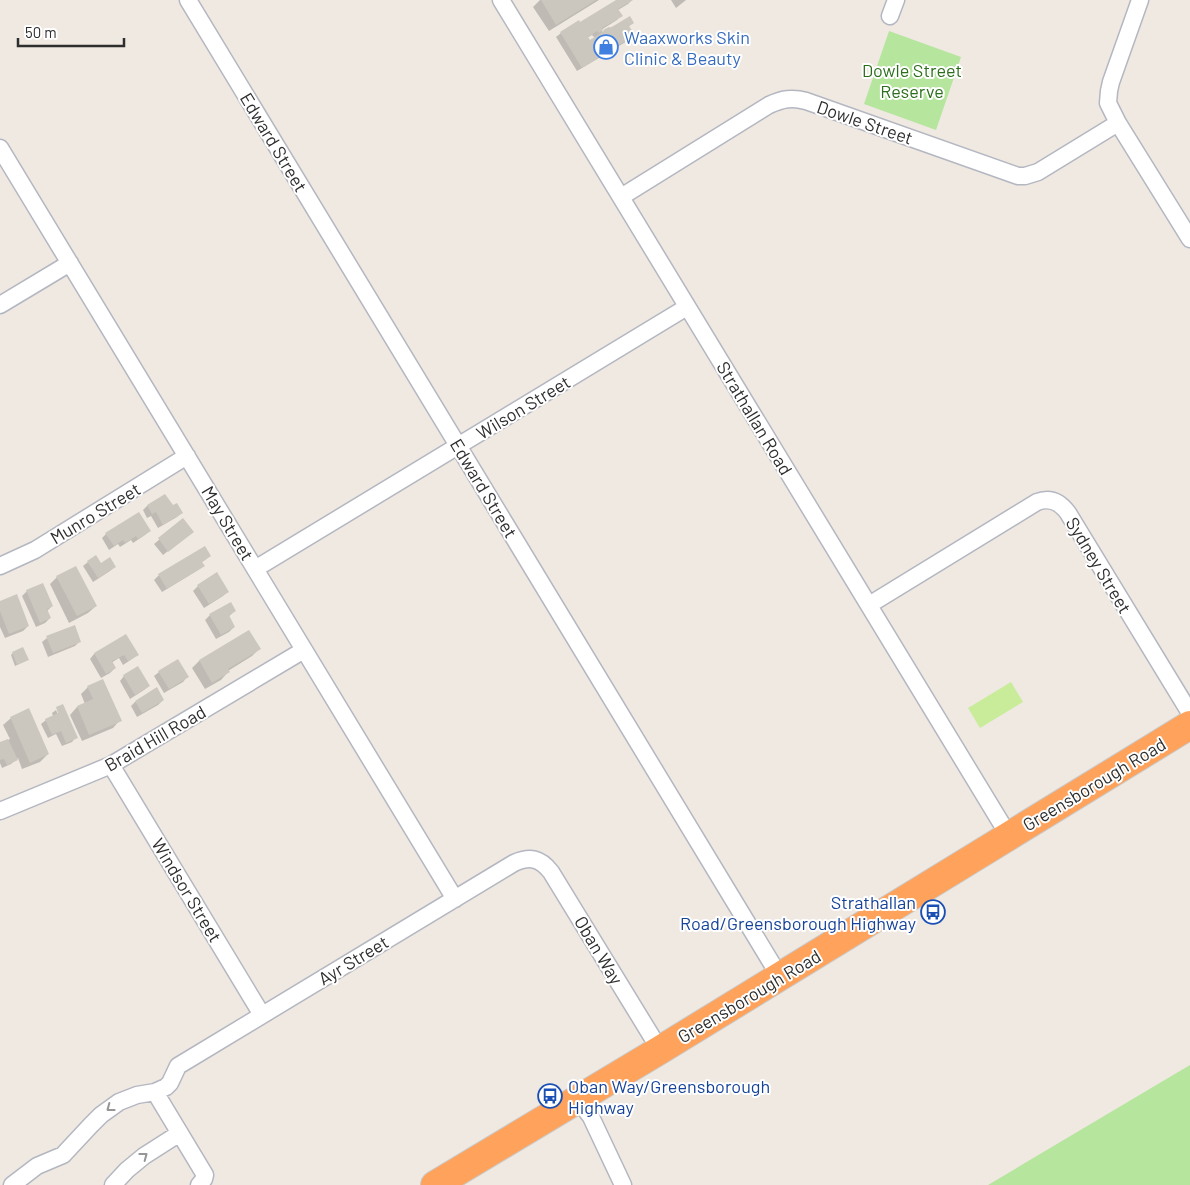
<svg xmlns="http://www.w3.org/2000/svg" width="1190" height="1185" viewBox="0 0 1190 1185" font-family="Barlow,sans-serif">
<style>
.green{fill:#b6e59e}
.pitch{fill:#c9ec9a}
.shadow{fill:#0003;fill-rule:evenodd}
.building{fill:#cbc7bf}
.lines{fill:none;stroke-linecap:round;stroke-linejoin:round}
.street-casing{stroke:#b4b7c1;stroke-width:19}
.highway-casing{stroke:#c9c9c9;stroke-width:30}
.street{stroke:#fff;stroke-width:16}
.highway{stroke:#ffa35c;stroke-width:28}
.oneway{stroke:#969696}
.labels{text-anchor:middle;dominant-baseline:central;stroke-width:4;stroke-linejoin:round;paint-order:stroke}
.shop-label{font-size:18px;fill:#366cbe;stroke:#fff;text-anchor:start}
.park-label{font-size:18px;fill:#2c6e1b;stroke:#fff}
.street-label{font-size:18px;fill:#2e2e2e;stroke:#fff}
.transit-label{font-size:18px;fill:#164399;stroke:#fff;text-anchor:end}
</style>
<rect width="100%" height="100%" fill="#efe9e1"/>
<path class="green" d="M889,31l72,26 -25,73 -72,-26z
M1190,1065v120h-202z"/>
<path class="pitch" d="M1011,682l12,20 -43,26 -12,-20z"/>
<path class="shadow" d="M540,0h59l-50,31 -16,-24z
M619,0h13l-4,4 -10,6 3,5 -4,5 -16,10 2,2 5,-4 25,-5 -5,4 5,8 -4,5 -52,31 -21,-34 5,-4 18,-9zM592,35l3,3 -5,3 -3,-3z
M671,0h15l-10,8z
M165,495l7,12 10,5 -5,5 -19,11 -7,-12 -4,2 -4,-8 4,-4z
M183,520l4,16 -24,19 -9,-11z
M150,530l-5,5 -12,8 -2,-3 -11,7 -2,-3 -9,6 -7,-12 4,-4z
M205,547l5,9 -9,7 2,3 -5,4 -36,22 -8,-12 5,-5z
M88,562l12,2 15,2 -5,5 -17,11 -10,-16z
M216,574l11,18 -4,4 -19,12 -11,-17 5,-5z
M57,577l39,29 -8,7 -19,10 -19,-39z
M27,591l25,15 -5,5 3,7 -5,5 -9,4 -14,-31z
M0,602l28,24 -5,5 -18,7 -5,-11z
M235,611l-7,6 6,10 -5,5 -13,7 -11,-19 5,-5z
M248,631l11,18 -7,7 -24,15v1l-7,8 -16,9 -13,-21 7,-7z
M126,636l11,19 -5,4 -9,6 -4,-7 -8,5 4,5 -5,5 -9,5 -11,-19 4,-5z
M47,638l33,3 -5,5 -27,11 -6,-15z
M13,653l14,7 -12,6 -4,-11z
M159,672l28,5 -4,5 -19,11 -10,-17z
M124,676l25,10 -5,4 -14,9 -10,-18z
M88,687l32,33 -7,8 -31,13 -12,-26 7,-8 8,-3 -4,-10z
M163,700l-5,5 -21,12 -6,-11 4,-4z
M62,706l14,31 -4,5 -10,4 -6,-12 -8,4 -7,-14 5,-4 7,-4 -1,-3 4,-3 4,9 -2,-10h-2z
M11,718l37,36 -8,8 -18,7 -4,-11 -7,6 -9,4 -2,-5v-19l10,-5 -7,-14z"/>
<path class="building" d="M541,0h55l-40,25z
M616,0h17l-15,9 5,7 -21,12 1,2 -4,3 -2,-2 -9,6 2,3 14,-9 -1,-1 6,-3 1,1 20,-12 4,7 -5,3 6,9 -53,33 -22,-36 19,-12 1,2z
M165,494l8,11 4,-2 6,10 -20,12 -7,-13 -4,2 -5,-9z
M139,512l12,19 -13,8 -2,-3 -11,7 -2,-3 -9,6 -9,-13z
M183,518l11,14 -26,20 -10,-14z
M205,546l6,10 -9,6 3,4 -38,23 -9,-15z
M96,555l5,8 9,-6 6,10 -18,11 -11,-17z
M76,566l21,40 -20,10 -21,-40z
M217,572l12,20 -20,12 -12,-19z
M43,583l10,23 -6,3 4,9 -11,5 -14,-33z
M17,594l12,32 -20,8 -9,-23v-10z
M231,602l5,9 -7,4 6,12 -14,8 -12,-21z
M75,625l6,17 -28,11 -7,-17z
M249,630l12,19 -33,20 2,3 -18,11 -13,-23z
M126,634l13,21 -11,6 -4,-6 -12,6 4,7 -10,6 -12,-21z
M23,647l6,13 -12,5 -5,-13z
M178,659l11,18 -20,12 -11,-18z
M138,666l12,20 -15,9 -12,-20z
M103,679l19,42 -33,14 -12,-29 16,-7 -6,-13z
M157,687l7,13 -22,13 -7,-12z
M63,704l15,34 -12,5 -5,-12 -9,4 -7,-16 13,-6 -2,-6z
M29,708l20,46 -19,9 -20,-46z
M8,739l10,21 -11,5 -3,-6 -4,1v-18z"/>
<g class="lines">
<g class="street-casing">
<path id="street" d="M188,0l592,977
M501,0l508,836
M1140,0l-29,82 -2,9 -1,12 10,20 72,116
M890,16l6,-16
M0,148l455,751
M621,197l148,-92c13,-6 23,-8 37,-4l212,75h7l13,-4 80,-49
M0,305l70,-42
M0,566l35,-16 152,-94
M255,569l432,-262
M869,605l168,-103c13,-5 23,0 31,11l122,200
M111,765l151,250
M0,811l111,-46 193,-115
M155,1092l50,83 -1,4 -5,6
M578,1100l13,17 32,68
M12,1185l25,-19 26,-11 28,-30 10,-10 18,-13 18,-7 18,-3 11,-5 4,-4 8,-17 336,-203c16,-7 26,-5 37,9l109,178
M113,1185l14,-15 17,-14 36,-23"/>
</g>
<g class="highway-casing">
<path id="highway" d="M435,1185l225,-135 530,-325"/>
</g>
<use href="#street" class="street"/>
<use href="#highway" class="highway"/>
</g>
<defs><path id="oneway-chevron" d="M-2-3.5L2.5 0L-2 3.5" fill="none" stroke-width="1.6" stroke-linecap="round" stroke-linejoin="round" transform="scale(1.25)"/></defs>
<g class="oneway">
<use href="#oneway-chevron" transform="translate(110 1108) rotate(143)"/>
<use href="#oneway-chevron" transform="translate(144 1156) rotate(-37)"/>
</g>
<defs>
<g id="shop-ring" transform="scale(1.25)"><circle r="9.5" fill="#fff" stroke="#3f7fe0" stroke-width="1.5"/><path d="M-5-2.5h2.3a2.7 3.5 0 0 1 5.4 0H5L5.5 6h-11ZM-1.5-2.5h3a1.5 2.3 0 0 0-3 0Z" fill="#3f7fe0"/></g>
<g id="bus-ring" transform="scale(1.25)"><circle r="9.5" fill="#fff" stroke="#1a4fb4" stroke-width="1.5"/><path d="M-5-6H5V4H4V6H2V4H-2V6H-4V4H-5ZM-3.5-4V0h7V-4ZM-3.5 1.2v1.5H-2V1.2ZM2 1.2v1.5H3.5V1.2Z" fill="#1a4fb4"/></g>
</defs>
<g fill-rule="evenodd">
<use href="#shop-ring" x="606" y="47"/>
<use href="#bus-ring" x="933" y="912"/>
<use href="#bus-ring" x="550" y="1096"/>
</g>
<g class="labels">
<g class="shop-label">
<text x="624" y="37">Waaxworks Skin<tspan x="624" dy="21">Clinic &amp; Beauty</tspan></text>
</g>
<g class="park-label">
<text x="912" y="70">Dowle Street<tspan x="912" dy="21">Reserve</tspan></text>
</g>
<g class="street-label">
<text transform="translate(865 122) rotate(19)">Dowle Street</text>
<text transform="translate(274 142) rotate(59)">Edward Street</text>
<text transform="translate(523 407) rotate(-31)">Wilson Street</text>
<text transform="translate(755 418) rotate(59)">Strathallan Road</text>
<text transform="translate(484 488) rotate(59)">Edward Street</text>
<text transform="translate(95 513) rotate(-31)">Munro Street</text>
<text transform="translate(228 523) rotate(59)">May Street</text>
<text transform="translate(1099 565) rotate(59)">Sydney Street</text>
<text transform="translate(155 738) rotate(-30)">Braid Hill Road</text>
<text transform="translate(1094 784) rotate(-31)">Greensborough Road</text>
<text transform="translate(187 890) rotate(59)">Windsor Street</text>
<text transform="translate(599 950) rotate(59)">Oban Way</text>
<text transform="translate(353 960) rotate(-31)">Ayr Street</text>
<text transform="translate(749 996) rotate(-31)">Greensborough Road</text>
</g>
<g class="transit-label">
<text x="916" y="902">Strathallan<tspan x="916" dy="21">Road/Greensborough Highway</tspan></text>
<text x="568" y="1086" text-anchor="start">Oban Way/Greensborough<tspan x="568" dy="21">Highway</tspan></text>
</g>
</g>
<path d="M18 38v8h106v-8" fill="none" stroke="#2e2e2e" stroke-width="2.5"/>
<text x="25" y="38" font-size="15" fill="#2e2e2e" stroke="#ffffff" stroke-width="4" paint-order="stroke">50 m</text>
</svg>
